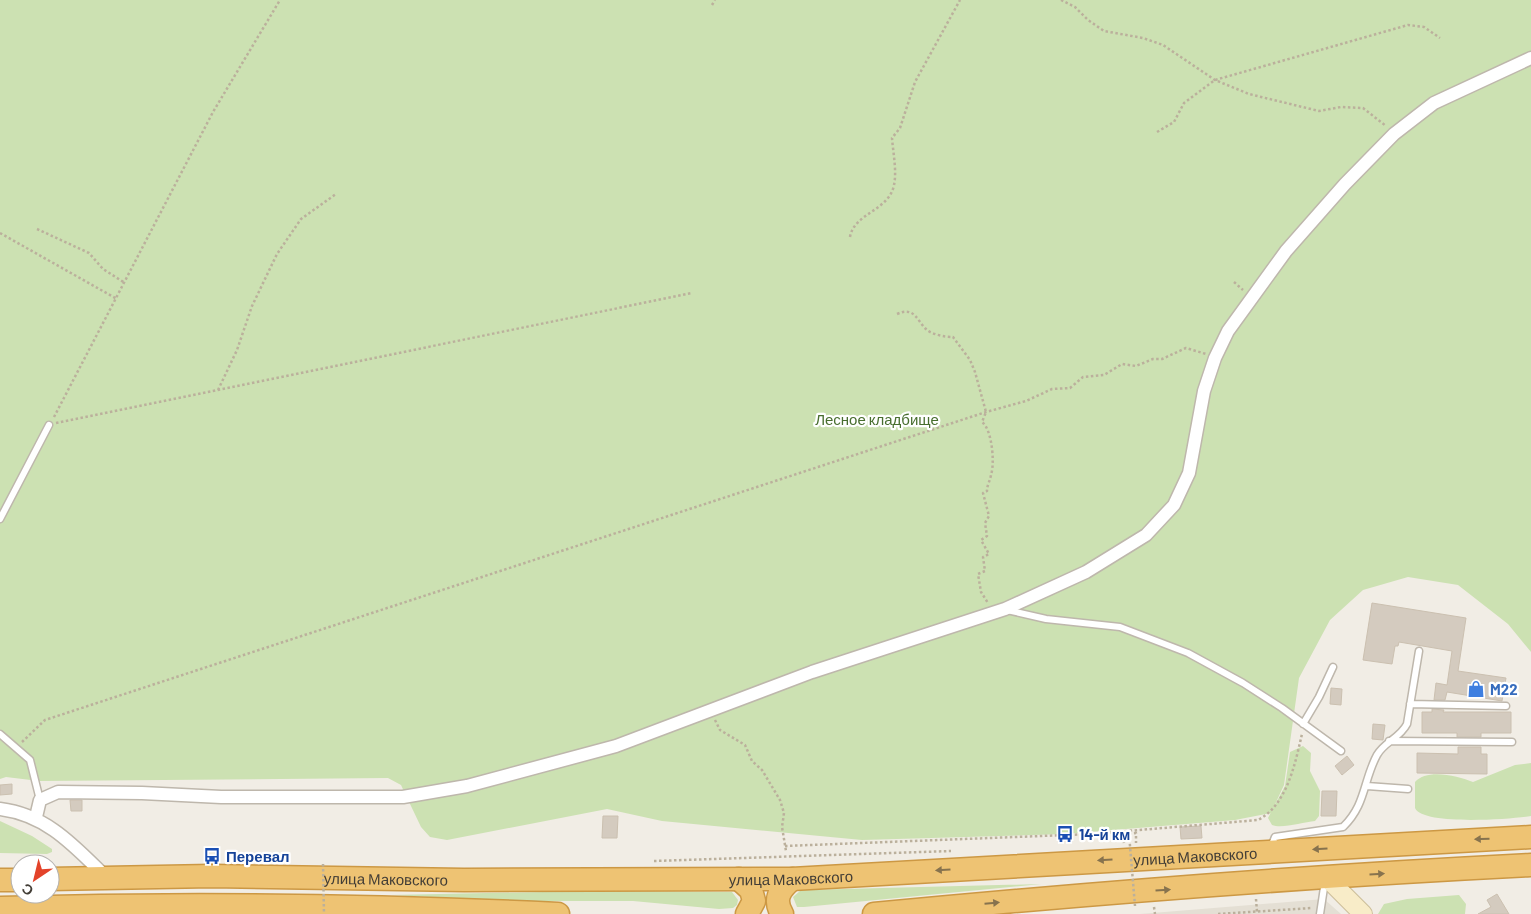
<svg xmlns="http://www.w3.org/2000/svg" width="1531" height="914" viewBox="0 0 1531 914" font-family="Barlow,sans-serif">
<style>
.residential{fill:#e4dfd4}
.green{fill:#cce1b2}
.building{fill:#d4cbbf;stroke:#cbc0b0}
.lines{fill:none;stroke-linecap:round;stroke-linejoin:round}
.lane-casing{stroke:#beb7ac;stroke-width:9}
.street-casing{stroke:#beb7ac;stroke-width:15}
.secondary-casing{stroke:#ccbe99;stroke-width:20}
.highway-casing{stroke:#cc9844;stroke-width:25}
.path{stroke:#bbb09c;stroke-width:2.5;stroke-dasharray:2.5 2.5;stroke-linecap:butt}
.lane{stroke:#fff;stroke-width:6}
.street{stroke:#fff;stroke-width:12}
.secondary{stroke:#f8ecc8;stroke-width:18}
.highway{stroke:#eec373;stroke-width:22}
.path-bridge{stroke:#bbb09c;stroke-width:2.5;stroke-dasharray:2.5 2.5;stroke-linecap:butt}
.oneway{fill:#87734e}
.labels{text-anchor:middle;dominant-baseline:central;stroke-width:4.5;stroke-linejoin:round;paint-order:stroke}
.park-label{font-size:15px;fill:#486e2f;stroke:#fff}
.shop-label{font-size:15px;font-weight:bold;fill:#366cbe;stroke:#fff;text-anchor:start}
.transit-label{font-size:15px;font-weight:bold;fill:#164399;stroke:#fff;text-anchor:start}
.street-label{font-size:15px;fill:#423d36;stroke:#fff}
</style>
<rect width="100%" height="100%" fill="#f1ede5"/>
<path class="residential" d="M1324,899l17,15h-201z"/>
<path class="green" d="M0,0h1531v652l-23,-28 -50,-39 -50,-8 -45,13 -33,30 -31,58 -15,107 -13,28 -36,7 -170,14 -203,6 -200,-19 -55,-12 -160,31 -17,-3 -9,-10 -20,-42 -13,-7 -349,3 -33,-4 -6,2z
M1303,746l8,7 -1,18 10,20 -1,25 -4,5c-12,1 -33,8 -43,4l-4,-7 17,-32 5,-34z
M1531,763v53c-19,3 -108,10 -116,-8v-26c12,-14 43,-6 58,0l42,-17z
M0,821l32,15 20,13v3l-5,2 -47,-1z
M1041,884l-237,23h-7l-4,-10 7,-6 5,-1z
M591,891l141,1 6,8 -1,5 -4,3 -14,1 -86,-8h-121l-121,-6z
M1459,895l7,9 -1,10h-87l6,-10 23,-5z"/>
<path class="building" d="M1372,603l94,15 -8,53 48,7 -4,23 -55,-9 -2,8h-11l2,-17 11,2 5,-34 -53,-9 -1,4h-3l-3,18 -29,-4z
M1331,688l11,1 -1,16 -11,-1z
M1432,709l12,1 -1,2h68v21h-30v4h-24v-4h-35v-21h10z
M1373,724l12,1 -2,15 -11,-1z
M1458,747h23v7h6v20l-70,-1v-20l41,1z
M1347,756l7,9 -12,10 -7,-9z
M12,784v10l-12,1v-10z
M1322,791h15l-1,25h-15z
M70,800h12v11h-11z
M603,816h15l-1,22h-15z
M1201,826l1,12 -21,1 -1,-12z
M1497,894l12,20h-31l13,-7 -4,-7z"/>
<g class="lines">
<g class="lane-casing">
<path id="lane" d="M0,519l49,-94
M1007,610l39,9 74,8 68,26 55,30 39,25 59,43
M1410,704l96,2
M1303,724l16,-27 14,-30
M0,734l30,26 10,40
M1389,741l123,1
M1367,786l41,3
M1271,847l4,-10 68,-10c23,-22 20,-46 34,-72 7,-13 23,-17 30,-31l12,-73
M1320,914l5,-33"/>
</g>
<g class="street-casing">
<path id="street" d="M0,809c48,6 75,38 108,70
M36,817l4,-17 18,-8 84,1 79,4h182l64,-11 149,-40 196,-74 193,-63 81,-37 60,-37 28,-30 15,-32 15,-82 11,-33 13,-27 58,-80 59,-67 49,-50 40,-31 97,-45"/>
</g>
<g class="secondary-casing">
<path id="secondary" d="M1326,877l37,37"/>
</g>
<g class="highway-casing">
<g id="highway">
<path id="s1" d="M50,879l162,-3 252,4 328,-1 739,-42"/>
<path d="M739,879l12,11 3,11 -7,13"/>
<path d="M0,880h20"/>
<path d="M0,908c186,-5 372,-3 558,6"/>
<path d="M782,914c-9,-15 -2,-25 10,-35"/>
<path d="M874,914c219,-21 438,-38 657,-49"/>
</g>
</g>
<path class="path" d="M1061,0l14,7 13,13 16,11 39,7 20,7 52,35 34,14 70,17 22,-4 22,1 23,18
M712,5l3,-5
M1157,132l17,-10 10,-19 31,-23 193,-55 16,2 16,11
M37,229l52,24 14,16 22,14
M0,233l117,66
M850,237c4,-24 39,-26 44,-52 3,-14 -1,-33 -2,-47l8,-10 15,-46 45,-82
M1234,282l9,8
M897,314c18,-8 20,7 29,15 6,6 20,8 27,8l17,23 5,12 11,40 -4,10c10,7 13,41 9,53 -1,6 -4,10 -4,16l-4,2 6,23 -4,7 2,13 -6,4 8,14 -6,3 2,14 -7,3 3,18 7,11
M218,390l19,-40 15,-44 25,-52 24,-35 35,-25
M54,417l159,-305 67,-112
M56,423l636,-130
M715,720l5,10 25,15 7,16 10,9 18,30 4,13 -2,14 4,24
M22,742l23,-22 941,-308 40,-11 26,-12 18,-1 13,-11 21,-2 18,-11 14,2 17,-7h9l24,-11 20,6
M1124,843l-1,-9 13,-1v10
M785,846l307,-12 166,-14c29,-15 37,-56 44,-86
M654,861l297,-10
M1256,899l1,13
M1154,907l1,7
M1218,914l94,-6"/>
<use href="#lane" class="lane"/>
<use href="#street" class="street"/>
<use href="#secondary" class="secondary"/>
<use href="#highway" class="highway"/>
<path class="path-bridge" d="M1129,834l6,72
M323,864l1,50"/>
</g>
<defs><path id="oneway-solid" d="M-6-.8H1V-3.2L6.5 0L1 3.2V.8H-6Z" transform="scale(1.25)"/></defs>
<g class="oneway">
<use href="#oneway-solid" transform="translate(1482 839) rotate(178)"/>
<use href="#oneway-solid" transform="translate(1320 849) rotate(176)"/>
<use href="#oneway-solid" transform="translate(1105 860) rotate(177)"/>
<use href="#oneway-solid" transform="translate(943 870) rotate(177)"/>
<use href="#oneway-solid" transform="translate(1377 874) rotate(-3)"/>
<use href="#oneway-solid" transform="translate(1163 890) rotate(-4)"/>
<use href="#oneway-solid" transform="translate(992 903) rotate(-5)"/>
</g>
<defs>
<g id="shop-bare" transform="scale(1.35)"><path d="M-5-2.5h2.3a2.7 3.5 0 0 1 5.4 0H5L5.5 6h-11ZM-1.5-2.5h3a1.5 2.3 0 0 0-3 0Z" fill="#3f7fe0" stroke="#fff" stroke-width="2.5" paint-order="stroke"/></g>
<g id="bus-bare" transform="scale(1.35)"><path d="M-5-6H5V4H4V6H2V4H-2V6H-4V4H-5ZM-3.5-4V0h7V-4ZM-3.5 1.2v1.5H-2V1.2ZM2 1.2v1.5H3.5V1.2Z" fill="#1a4fb4" stroke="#fff" stroke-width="2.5" paint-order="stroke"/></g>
</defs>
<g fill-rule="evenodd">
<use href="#shop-bare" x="1476" y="689"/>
<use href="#bus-bare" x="1065" y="834"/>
<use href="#bus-bare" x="212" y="856"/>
</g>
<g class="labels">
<g class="park-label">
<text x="877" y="419">Лесное кладбище</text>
</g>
<g class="shop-label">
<text x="1490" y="689">M22</text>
</g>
<g class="transit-label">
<text x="1079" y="834">14-й км</text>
<text x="226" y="856">Перевал</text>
</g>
<g class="street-label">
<text stroke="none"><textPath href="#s1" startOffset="1146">улица Маковского</textPath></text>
<text stroke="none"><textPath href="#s1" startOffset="741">улица Маковского</textPath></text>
<text stroke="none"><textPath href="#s1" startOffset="336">улица Маковского</textPath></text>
</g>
</g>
<g transform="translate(35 879) rotate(215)"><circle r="24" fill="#ffffff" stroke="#b3b1af"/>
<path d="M0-4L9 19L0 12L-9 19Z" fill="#e3432a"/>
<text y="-8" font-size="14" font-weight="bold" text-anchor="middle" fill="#423d36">С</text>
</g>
</svg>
